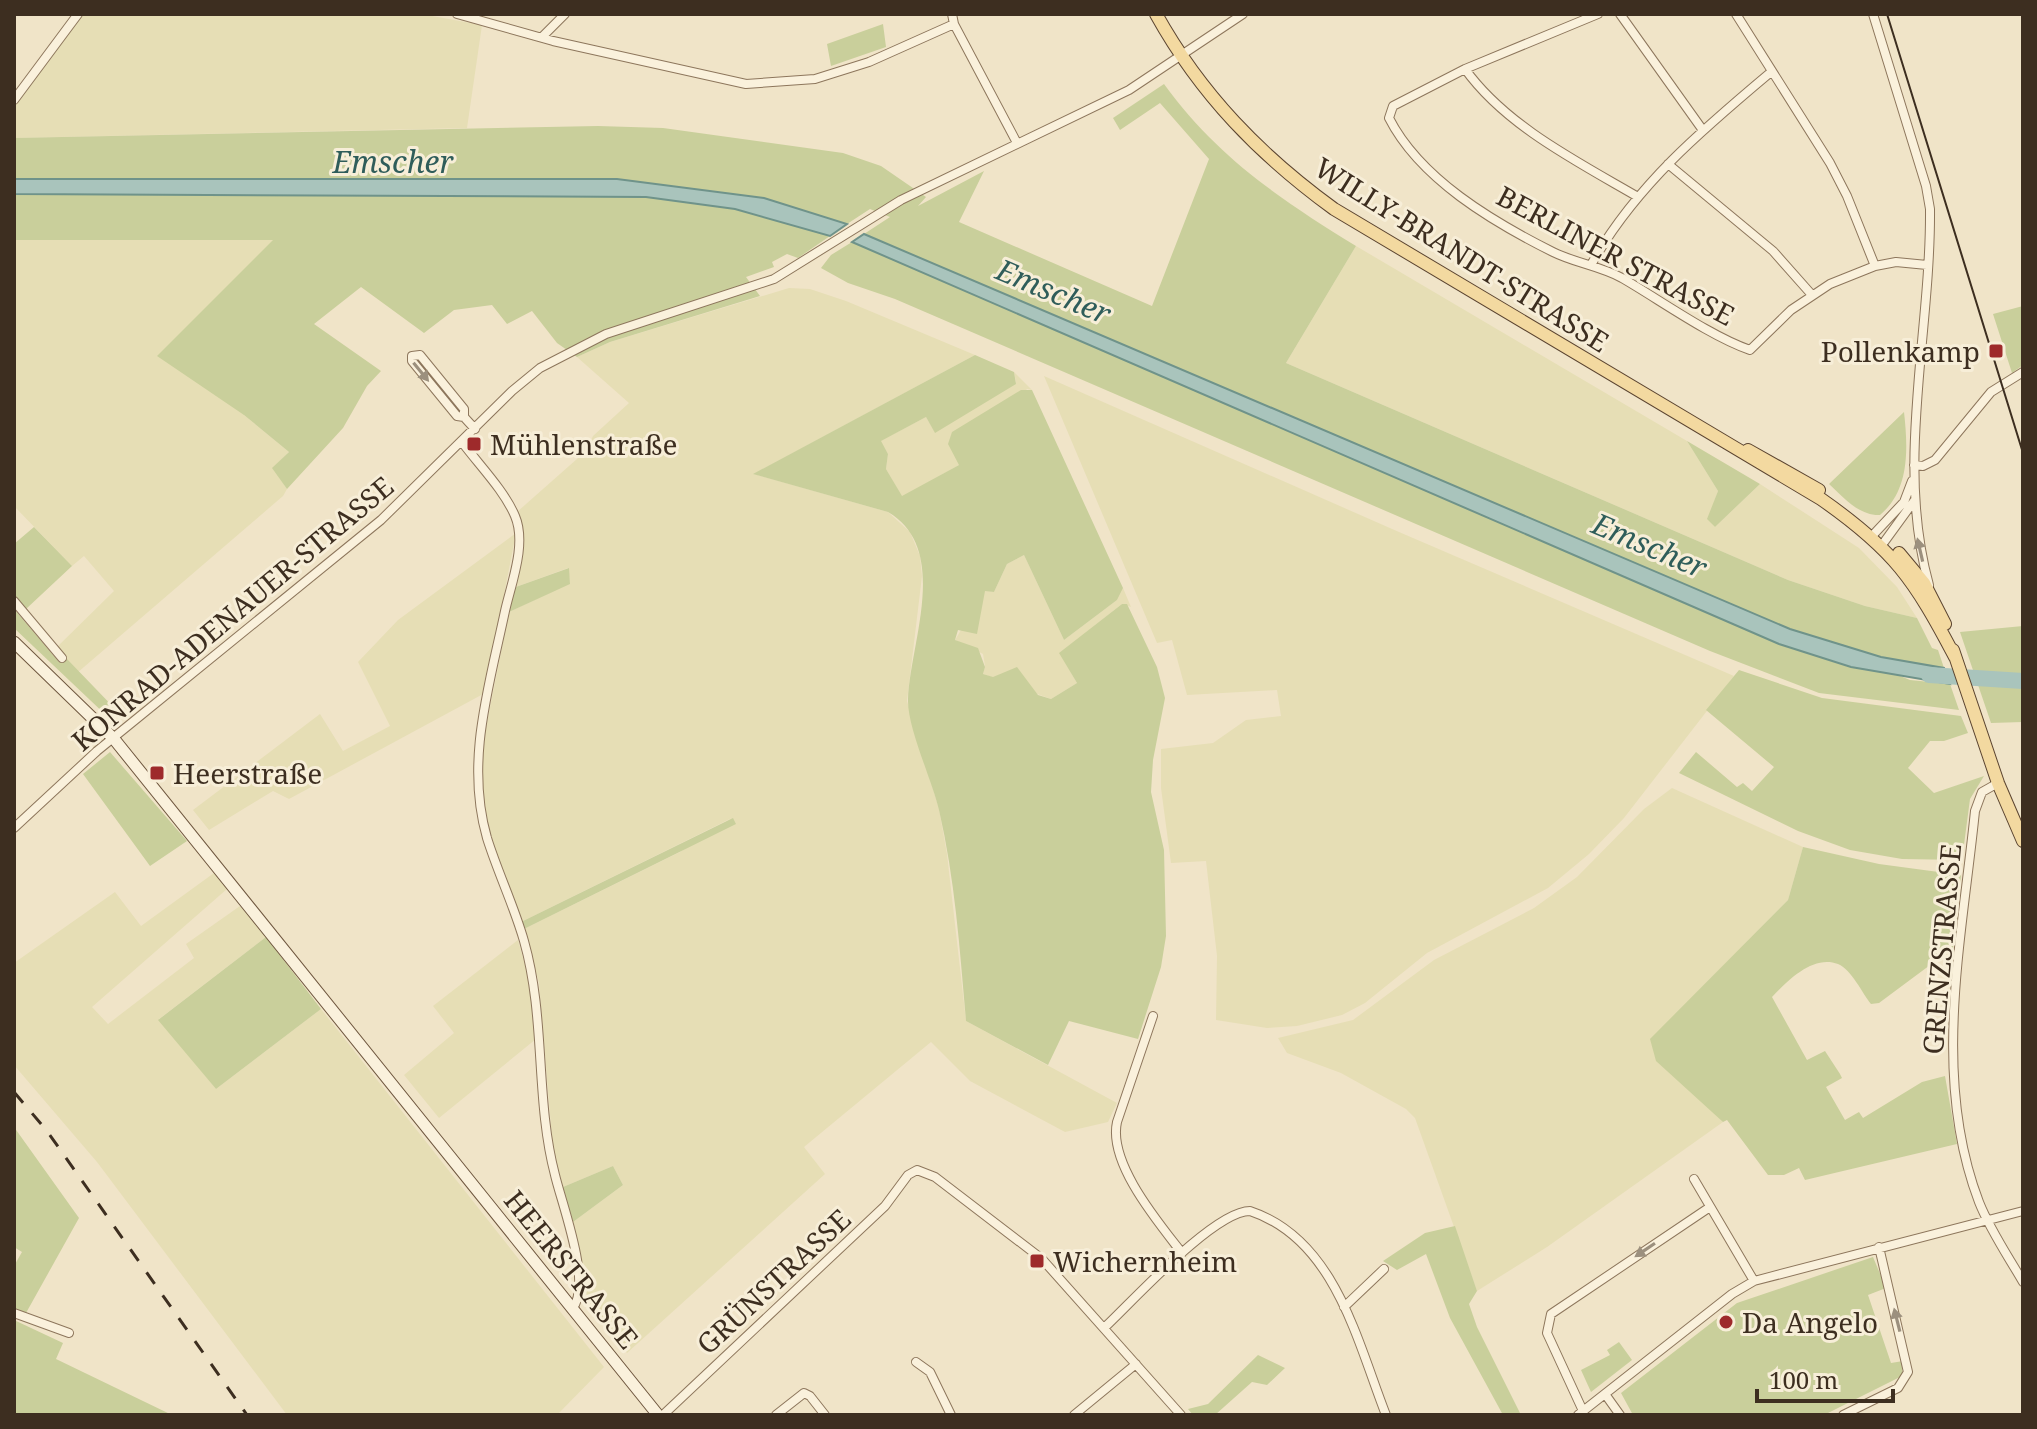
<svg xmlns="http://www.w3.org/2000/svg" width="2037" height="1429" viewBox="0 0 2037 1429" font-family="'Noto Serif',serif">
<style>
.farmland{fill:#e6deb5}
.green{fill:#c9cf9b}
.water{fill:#a9c4bc;stroke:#6f938a;stroke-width:2}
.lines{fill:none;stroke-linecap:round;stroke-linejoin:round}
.river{stroke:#a9c4bc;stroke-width:16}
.minor-casing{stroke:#8d765c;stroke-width:10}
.secondary-casing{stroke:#6f573f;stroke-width:13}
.primary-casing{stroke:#5b4430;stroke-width:14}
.minor{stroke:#faf1dc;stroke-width:8}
.secondary{stroke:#faf1dc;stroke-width:11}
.primary{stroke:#f3d9a0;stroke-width:12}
.tram{stroke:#3d2e20;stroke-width:2}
.rail{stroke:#3d2e20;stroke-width:3;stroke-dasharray:14 14;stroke-linecap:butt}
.oneway{fill:#9c907e}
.poi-dot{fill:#9e2a2b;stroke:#f7eed8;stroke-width:3}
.labels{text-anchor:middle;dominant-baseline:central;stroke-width:6;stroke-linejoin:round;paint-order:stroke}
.street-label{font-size:28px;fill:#3d2e20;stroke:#f7eed8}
.poi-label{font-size:28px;fill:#3d2e20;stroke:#f7eed8;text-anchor:start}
.water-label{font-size:30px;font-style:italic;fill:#2f5d5a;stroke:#f7eed8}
</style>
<rect width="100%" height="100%" fill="#f0e4c8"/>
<path class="farmland" d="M78,14h343l61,11 -15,103 -453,10v-37z
M14,240h260l-30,175 45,37 -16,16 14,21 -4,7 -206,177 -20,-26 57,-56 -30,-35 -12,10 -58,-60z
M1356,246l331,195 31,50 -10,28 7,8 45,-43 99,64 38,39 20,31 -52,-12 -77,-26 -502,-217z
M789,288l21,1 36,12 129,54 -221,119 134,38 22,20 10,24 2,20 -15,125 32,108 8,45 19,167 151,82 -9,19 -43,10 -95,-51 -39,-39 -127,105 21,27 -198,179 -39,-52 -15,-79 50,-37 -10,-19 -50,21 -10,-37 -14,-167 -15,-54 156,-77 52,-34 -211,104 -29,-80 -12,-50 1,-40 28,-140 61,-29 -2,-15 -55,20 4,-76 69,-61 7,-15 36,-33 -52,-46 33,-15z
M1014,372l18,18 -5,-1 -68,76 -57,32 -16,-28 2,-15 -8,-13 46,-24 9,15 81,-50z
M1044,376l355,156 335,144 -110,142 -35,36 -41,34 -121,65 -62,50 -23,12 -45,11 -30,2 -51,-8 1,-64 -11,-95 -35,2 -10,-75v-39l52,-6 33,-23 35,-4 -4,-26 -90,5 -15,-55 -15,3z
M516,533l-31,160 -196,106 -16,-8 -64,39 -16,-20 127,-96 23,37 47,-25 -32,-64 40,-42z
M1024,555l40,85 53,-40 6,-12 8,19 -9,-3 -62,49 17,30 -26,16 -68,-25 2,-8 -2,-12 -28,-14 30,-50 9,2 13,-28z
M1672,788l131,59 -15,53 -137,139 72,83 -176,125 -70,44 -62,-173 -9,-9 -65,-36 -54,-20 -9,-15 75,-18 81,-60 100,-52 43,-31 67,-68z
M214,873l13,16 -135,118 16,17 86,-66 -8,-14 54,-38 26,31 -107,82 57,70 105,-80 283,358 -47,48h-270l-190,-253 -83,-97v-102l101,-71 26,34z
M518,940l10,36 8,63 -97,79 -35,-43 50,-42 -21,-27z"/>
<path class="green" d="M883,24l3,23 -55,19 -4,-22z
M1164,84c54,74 116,115 192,162l-70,117 502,217 77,26 52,12 15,30 6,2 6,18 -63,-11 -91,-28 -926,-395 26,-17 -20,-8 -23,15 -83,-26 -147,-19h-603v-41l584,-12 65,2 180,25 38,13 45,31 -8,9 66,-35 -25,51 193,84 57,-147 -49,-56 -40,27 -7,-12z
M14,194l632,3 89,12 95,27 -32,22 -11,-4 -15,8 2,5 -28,10 14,19 -150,46 -33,15 -20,-14 -25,-32 -25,13 -15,-19 -38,5 -30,23 -63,-46 -47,37 67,47 -14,15 -24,42 -56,61 -15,-21 17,-16 -45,-37 -87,-59 116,-116h-259z
M852,242l220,95 838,343 40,4 9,26 -140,-17 -109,-42 -815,-352 -47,-16 -27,-15 10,-13z
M2023,306v59l-11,8 -19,-59z
M975,355l39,17 2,12 -81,49 -9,-16 -45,24 7,13 -2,15 16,27 57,-31 -11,-21 4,-12 69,-42h11l91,198 -6,12 -53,40 -40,-85 -17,9 -13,28 -9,-1 -8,43 -19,-4 -3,10 23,8 7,19 -2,7 10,3 24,-10 21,28 13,4 26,-16 -18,-30 63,-49h5l30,63 8,31 -12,62 -2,32 13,58 2,86 -5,31 -23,72 -69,-18 -21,44 -82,-44c-6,-70 -11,-142 -27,-211 -7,-30 -32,-83 -31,-111 2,-56 43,-150 -20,-187l-135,-38z
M1904,412c4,36 6,78 -24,103 -21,1 -37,-18 -51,-31z
M1687,441l73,43 -45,43 -8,-8 11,-28z
M34,527l38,39 -46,43 -12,-14v-51z
M569,568l1,16 -61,28 4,-24z
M14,609l45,53 8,-3 54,56 -12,3 -95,-90z
M2023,626v96l-32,1 -31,-91z
M1739,670l83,28 139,18 7,17 -24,8h-14l-22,27 26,25 50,-17 -14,23 -8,61 -60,-1 -52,-9 -52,-19 -119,-58 17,-21 41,35 6,-4 9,8 22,-24 -68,-57z
M110,752l77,89 -37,25 -67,-92z
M733,818l3,6 -212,105 -3,-7z
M1803,847l76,17 82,11 -8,73 -74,55 -8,1c-9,-11 -19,-34 -33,-40 -25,-10 -52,18 -66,33l35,63 18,-9 15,23 2,4 -16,9 19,33 14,-8 4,6 59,-36 23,-6 12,68 -152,36 -6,-12 -15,7h-16l-41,-55 -4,2 -67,-61 -6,-22 138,-139z
M266,937l55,72 -105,80 -58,-69z
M14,1127l65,91 -53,95 -12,-5v-42l8,-14 -8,-5z
M613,1166l10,19 -50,37 -10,-35z
M1455,1226l22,65 -8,13 8,23 44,88h-18l-53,-97 -24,-64 -29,16 -14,-9 42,-28z
M1873,1257l13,31 -18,7 23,68 12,-2 -1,15 -78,39h-191l-12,-22 116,-90z
M14,1320l49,23 -7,16 116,56h-158z
M1619,1342l13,18 -41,32 -10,-22 29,-15 -3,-5z
M1258,1355l27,13 -18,17 -15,-3 -37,33h-22l-5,-6 20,-5z"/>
<path class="water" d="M14,179h603l147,19 83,26 -17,12 -95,-27 -89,-12 -632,-3z
M864,234l926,395 91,28 63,11 6,16 -99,-17 -72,-23 -927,-402z"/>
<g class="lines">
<path class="river" d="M1929,675l94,6"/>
<g class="minor-casing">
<path id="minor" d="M457,14l96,27 193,43 69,-5 54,-17 85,-38
M952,14l2,10 63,119
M1598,14l-133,55 -72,37 -4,12c31,61 104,104 164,134 22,11 47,14 69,26 38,22 88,58 128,72l41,-40 39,-26 45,-18 21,-4 31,3
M1620,14l82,115
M1736,14l94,149 17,33 28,70
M1873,14l53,172 4,23c1,125 -35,254 -1,376
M542,37l23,-23
M1465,69c41,57 113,93 173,128
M14,100l64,-86
M1668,164l105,87 39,44
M1591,265c44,-79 112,-136 180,-193
M464,417l-7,-1 -45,-55v-5l8,-1 44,54v8l11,12
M462,442c17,23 42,48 53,74 12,28 -4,68 -10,95 -16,76 -40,151 -18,227 11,35 27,68 37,103 22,77 11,158 31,234 7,30 38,110 17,134
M1914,465l9,1 12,-6 56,-68 32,-20
M1872,536l32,-34 8,-21
M1882,545l32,-44
M14,601l48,57
M1998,783l-16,9 -7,19c-13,129 -44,266 4,391 11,28 29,54 44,80
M14,828l83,-77 284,-231 131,-129 28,-23 66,-34 168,-55 127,-79 228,-110 114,-76
M1153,1016l-36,106c-9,41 41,100 65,131
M1694,1179l60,102
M1344,1307l40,-38
M14,1313l55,20
M1104,1328c28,-26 110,-117 146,-117 85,28 107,130 136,204
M916,1362l14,10 21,43
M1605,1394l15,21
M1583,1411l-36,-78 4,-19 159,-107
M663,1415l222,-209 23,-31 9,-5 18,7 107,82 139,156
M776,1415l28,-22 6,3 15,19
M1074,1415l62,-51
M1578,1415l154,-121 22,-13 269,-70
M1843,1415l55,-27 10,-16 -29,-125"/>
</g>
<g class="secondary-casing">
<path id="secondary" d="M14,642l100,97 544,676"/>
</g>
<g class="primary-casing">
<path id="primary" d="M1156,14c45,81 104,141 178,195l487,290c73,51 93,80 134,158
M1748,450l71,40
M1899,553l25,30 21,41
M1953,650l45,133 25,58"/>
</g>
<use href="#minor" class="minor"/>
<use href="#secondary" class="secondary"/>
<use href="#primary" class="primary"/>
<path class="tram" d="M1887,14l136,439"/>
<path class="rail" d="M14,1092l33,39 200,284"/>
</g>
<defs><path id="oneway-solid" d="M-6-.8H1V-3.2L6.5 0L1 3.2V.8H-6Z" transform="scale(2)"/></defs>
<g class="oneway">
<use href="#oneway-solid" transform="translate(421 372) rotate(51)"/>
<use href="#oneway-solid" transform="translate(1920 550) rotate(-103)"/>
<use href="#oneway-solid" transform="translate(1645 1250) rotate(146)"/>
<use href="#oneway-solid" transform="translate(1897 1320) rotate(-104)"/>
</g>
<g class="poi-dot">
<rect x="1988" y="343" width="16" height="16" rx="4"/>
<rect x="466" y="436" width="16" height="16" rx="4"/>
<rect x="149" y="765" width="16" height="16" rx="4"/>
<rect x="1029" y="1253" width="16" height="16" rx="4"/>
<circle cx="1726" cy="1322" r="8"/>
</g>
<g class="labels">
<g class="street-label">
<text transform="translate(1462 254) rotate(32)">WILLY-BRANDT-STRASSE</text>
<text transform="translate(1616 255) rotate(28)">BERLINER STRASSE</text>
<text transform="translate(232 613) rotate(-40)">KONRAD-ADENAUER-STRASSE</text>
<text transform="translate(1941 949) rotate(-85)">GRENZSTRASSE</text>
<text transform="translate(572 1269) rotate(51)">HEERSTRASSE</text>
<text transform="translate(773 1281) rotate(-43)">GRÜNSTRASSE</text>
</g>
<g class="poi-label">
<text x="1980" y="351" text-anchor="end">Pollenkamp</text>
<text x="490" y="444">Mühlenstraße</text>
<text x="173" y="773">Heerstraße</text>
<text x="1053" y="1261">Wichernheim</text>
<text x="1742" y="1322">Da Angelo</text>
</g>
<g class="water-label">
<text x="393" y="161">Emscher</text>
<text transform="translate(1054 291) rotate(23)">Emscher</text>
<text transform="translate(1650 545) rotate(23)">Emscher</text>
</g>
</g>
<rect width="2037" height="1429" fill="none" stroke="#3d2e20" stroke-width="32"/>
<path d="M1757 1389v12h136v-12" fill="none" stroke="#3d2e20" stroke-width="4"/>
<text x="1769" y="1389" font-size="24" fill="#3d2e20" stroke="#f7eed8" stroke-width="6" paint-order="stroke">100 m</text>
</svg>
